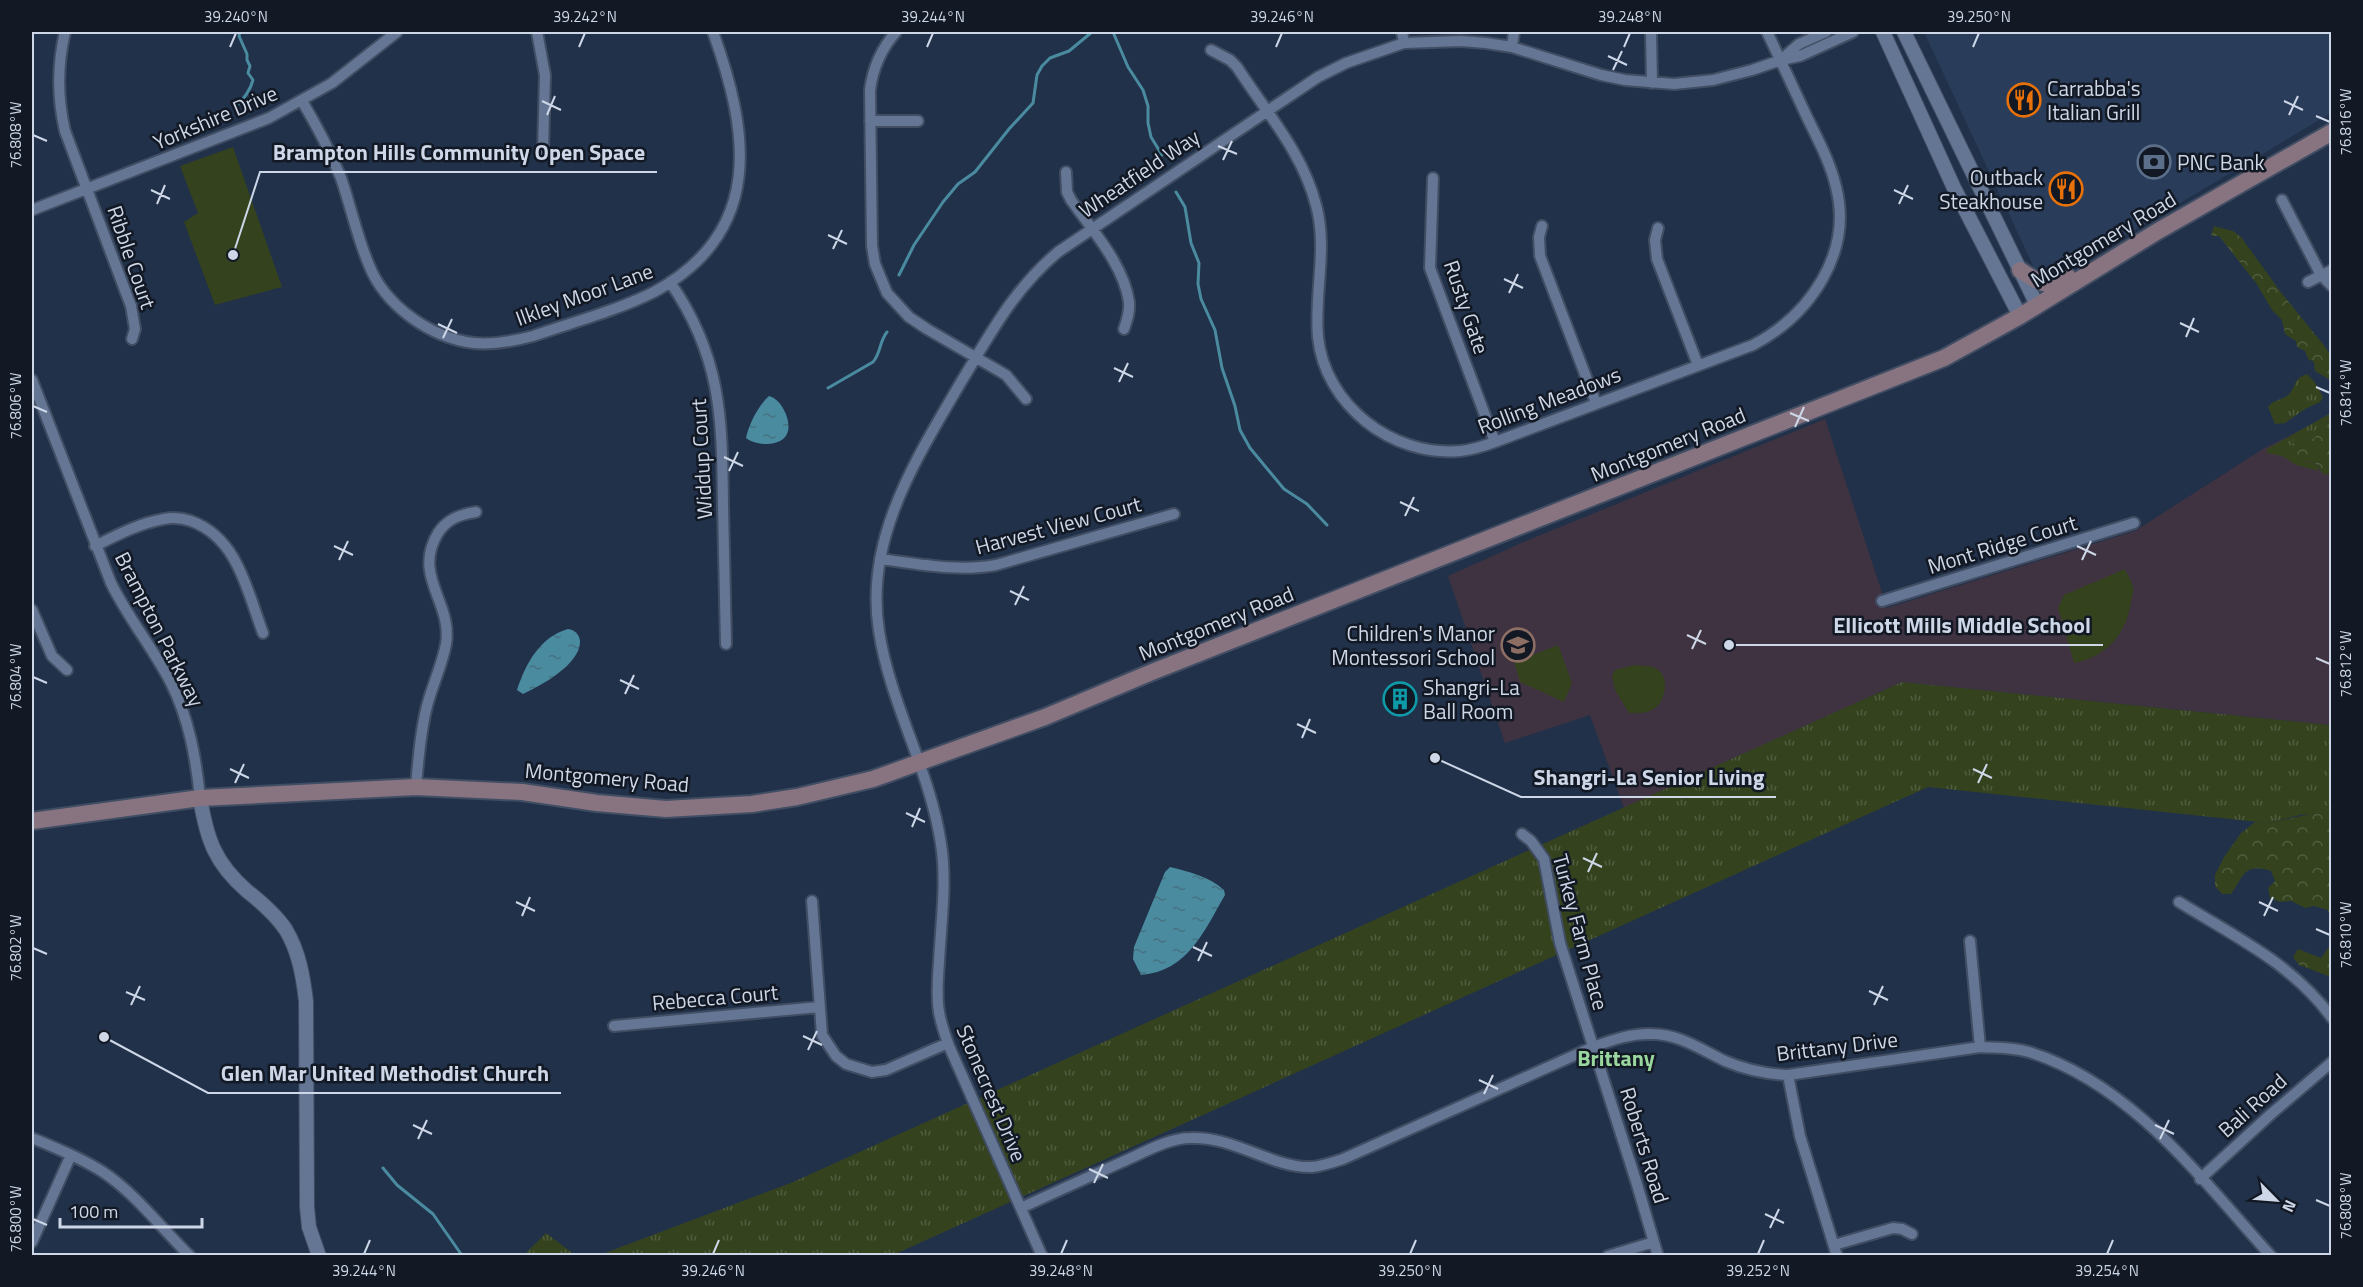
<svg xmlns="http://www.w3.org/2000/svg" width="2363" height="1287" viewBox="0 0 2363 1287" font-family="'Titillium Web',sans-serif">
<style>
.built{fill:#293c5a}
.education{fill:#403341}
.grass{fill:url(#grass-tufts)}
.forest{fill:url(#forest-crowns)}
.green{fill:#34421e}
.water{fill:url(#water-ripples)}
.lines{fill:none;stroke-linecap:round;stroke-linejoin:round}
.stream{stroke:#4a8ba0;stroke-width:3}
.minor-casing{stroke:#404d63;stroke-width:14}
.tertiary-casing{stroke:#404d63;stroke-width:16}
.secondary-casing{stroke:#404d63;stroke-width:20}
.minor{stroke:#647693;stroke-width:10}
.tertiary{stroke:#647693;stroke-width:14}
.secondary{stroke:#887481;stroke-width:16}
.ticks{fill:none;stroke:#cdd7e7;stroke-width:2}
.labels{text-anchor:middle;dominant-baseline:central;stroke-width:5;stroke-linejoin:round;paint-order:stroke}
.poi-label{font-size:21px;fill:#cdd7e7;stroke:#121924;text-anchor:start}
.street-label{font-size:21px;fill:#cdd7e7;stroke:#121924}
.neighbourhood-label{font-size:22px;font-weight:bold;fill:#9ad79e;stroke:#121924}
.leader{fill:none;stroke:#cdd7e7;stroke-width:2}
.callout-dot{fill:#cdd7e7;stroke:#121924;stroke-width:2}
.callout-label{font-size:22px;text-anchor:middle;font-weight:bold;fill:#cdd7e7;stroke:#121924;stroke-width:5;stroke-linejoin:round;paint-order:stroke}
.neatline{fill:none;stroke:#cdd7e7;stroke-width:2}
.ticks-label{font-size:15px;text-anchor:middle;fill:#cdd7e7}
</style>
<defs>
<pattern id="grass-tufts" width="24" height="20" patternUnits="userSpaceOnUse" patternTransform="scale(1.5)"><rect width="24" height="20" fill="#34421e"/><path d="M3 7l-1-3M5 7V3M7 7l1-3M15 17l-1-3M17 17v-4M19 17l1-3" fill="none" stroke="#505d3f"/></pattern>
<pattern id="forest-crowns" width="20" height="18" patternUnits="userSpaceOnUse" patternTransform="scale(1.5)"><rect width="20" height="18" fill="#34421e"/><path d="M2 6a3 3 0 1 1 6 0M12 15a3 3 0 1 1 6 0" fill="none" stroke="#505d3f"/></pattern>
<pattern id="water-ripples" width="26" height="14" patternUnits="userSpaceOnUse" patternTransform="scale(1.5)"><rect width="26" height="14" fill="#4a8ba0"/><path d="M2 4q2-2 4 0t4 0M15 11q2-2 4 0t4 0" fill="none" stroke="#467180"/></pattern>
</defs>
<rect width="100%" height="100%" fill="#21314a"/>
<path class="built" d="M1924,32h407v81l-278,166 -17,-7z"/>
<path class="education" d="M2331,415v310l-429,-43 -278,126 -34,-93 -85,28 -57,-167 78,-35 299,-122 62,189 248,-77 128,-82z"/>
<path class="grass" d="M2307,374l7,7 9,16 -3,5 -15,7 -20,14 -10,1 -7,-17c6,-8 13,-6 20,-12 9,-8 4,-16 19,-21z
M2331,413l-7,16 -11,10 -9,-1 -6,9 5,15c7,-1 15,0 16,9l-23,-6 -14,-9 -15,-3v-4z
M1902,682l429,43v87l-31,3 -32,8 -340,-36 -1035,468 -296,1 196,-74z
M546,1233l29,22h-51z"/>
<path class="forest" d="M2214,226l19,5 8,6 39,54 46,57 5,8v29l-1,-5 -15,-9 -1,-9 -6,-3 -3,-8 -8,-4 -1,-6 -11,-7 -3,-14 -10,-10 -16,-27 -37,-47h-8z
M2331,413v59l-6,3c-6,-4 -4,-6 -9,-11 -6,-5 -12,-1 -19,-4l-2,-5 3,-8 -7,-6 10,-3 12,1 11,-10z
M2324,811l7,1v109l-3,-11 -14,-4 -9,2 -14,-7 -11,1 -10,-4 -2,-10 7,-7 -4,-10c-27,-9 -27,5 -40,23h-9l-7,-8v-11l9,-18 17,-24 14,-11 13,1z
M2331,944v33l-32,-12 -6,-8 5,-8 23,9z"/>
<path class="green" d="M233,147l49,140 -67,18 -31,-83 14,-9 -18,-47z
M2125,569c2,6 7,12 8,18 1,4 -1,10 -2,14 -4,33 -25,56 -57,62l-16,-55 6,-13z
M1558,645l14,38 -8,19 -44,-20 -6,-20z
M1634,665c7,1 17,0 23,4 14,9 8,34 -5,41 -7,4 -15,3 -23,3l-14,-23 -3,-14 3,-6z"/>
<path class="water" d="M769,396c12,3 22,23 19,35 -4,17 -32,15 -42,7 3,-14 12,-32 23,-42z
M568,629c7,1 11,5 12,12 1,23 -39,45 -57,53l-6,-4c9,-27 23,-53 51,-61z
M1170,867c19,5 39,9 54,23l1,5c-21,36 -37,76 -84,80l-8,-16 1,-12 31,-75z"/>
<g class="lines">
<path class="stream" d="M1113,32l15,35 15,23 5,16v17l3,14 11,18
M236,106c9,-8 14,-15 17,-26l-5,-7 2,-7 -3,-6v-6l-8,-18 1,-4
M1176,192l9,15 6,36 8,20 -1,21 3,15 14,31 7,38 13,38 5,24 10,18 34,41 23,15 20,21
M899,275l15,-30 29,-43 15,-18 17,-12 34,-43 24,-26 4,-28 5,-9 8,-8 19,-7 23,-19
M828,388l45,-26c8,-9 6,-20 14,-30
M383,1168l14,17 36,29 28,40"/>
<g class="minor-casing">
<path id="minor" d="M65,32c-8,34 -8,65 0,99l66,175 4,23 -3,10
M537,32l8,43 -2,77
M896,32c-15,17 -23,35 -26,58l2,156 3,18 12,29 22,24 18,12 79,46 20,24
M1402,32l2,11
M1651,32l1,51
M1512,47l2,-15
M1211,50l19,10 7,7c29,45 66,86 79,138 12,43 -2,88 2,132 7,68 74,120 142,114 12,-1 24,-5 35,-9l258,-97c57,-30 100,-92 83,-158 -6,-26 -19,-49 -30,-72 -13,-28 -26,-56 -39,-83
M1783,58l16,-14 27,-12
M302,101c15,25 28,50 39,77 10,29 16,59 28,87 16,41 62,73 105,78 20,2 40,-2 59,-7 40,-14 83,-25 121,-44 111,-60 95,-160 59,-260
M870,121h48
M1066,172l1,20 4,8c21,30 53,65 58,102 1,10 -2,18 -5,27
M1433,178l-3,90 65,174
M2282,200l39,75 11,11
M32,210l237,-92 63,-35 65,-51
M1542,226l-3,11 1,19 56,147
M1658,228l-3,12 2,19 41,106
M670,282c52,75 52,137 53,224 1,46 2,92 3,138
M2308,282l24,-12
M32,380l79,203c17,35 42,65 60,100 18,36 25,75 29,115
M95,546c22,-11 45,-23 69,-27 9,-2 18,-1 27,2 47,17 56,70 72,112
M880,559c39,5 77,13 116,6l178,-51
M1882,601l252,-78
M32,610l20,46 15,14
M416,787c2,-26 4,-52 10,-77 5,-22 16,-44 20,-66 7,-41 -34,-68 -8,-111 9,-14 22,-19 38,-21
M1522,834l9,7 13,18 16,84 76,238 22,75
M812,901l10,134 14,21 10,8 26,8 14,-2 62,-27
M2179,902c55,34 114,62 153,116
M1970,941l10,106
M614,1026l205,-19
M1788,1075l12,61 37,120
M32,1138c24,10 49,20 71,34 33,22 58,56 87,84
M2200,1179l71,-65 61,-52
M1021,1208c34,-16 68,-31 101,-46 21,-9 46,-24 69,-24 43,-2 83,31 121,29 11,-1 21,-5 31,-8l250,-112c19,-7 39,-14 59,-13 27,0 50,16 73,27 21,9 41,13 63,14l192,-28c16,1 33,0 49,5 103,32 173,128 242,204
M32,1242l39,-87
M1834,1245l59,-17 9,1 10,5
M1042,1256l-93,-210c-4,-11 -8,-22 -10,-34 -3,-17 -1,-34 0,-50 2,-39 8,-80 2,-118 -11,-74 -51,-140 -62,-213 -15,-93 38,-173 82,-249 30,-49 52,-92 97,-130l260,-175 28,-14 58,-20 57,-2 25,2 26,4 89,28 24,5 49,4 39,-4 39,-10 29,-10 19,-4 53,-24
M1608,1256l46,-14"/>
</g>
<g class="tertiary-casing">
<path id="tertiary" d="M1883,32l71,156 66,128
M1904,32l133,273
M200,798c7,42 15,65 47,93 14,11 29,24 39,39 13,22 17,46 20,71l1,206 2,20 10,29"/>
</g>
<g class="secondary-casing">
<path id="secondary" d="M2020,270c20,13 25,19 48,7
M32,821l168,-23 216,-11 106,5 75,11 69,6 86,-5 45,-7 76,-18 172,-62 107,-45 792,-314 76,-42 138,-85 174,-99"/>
</g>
<use href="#minor" class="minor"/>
<use href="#tertiary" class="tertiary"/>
<use href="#secondary" class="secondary"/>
</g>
<path class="ticks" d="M230,47l6,-14M579,47l6,-14M927,47l6,-14M1276,47l6,-14M1624,47l6,-14M1973,47l6,-14M1608,56l19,9M1613,70l9,-19M542,101l19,9M2284,101l19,9M547,115l8,-19M2289,115l9,-19M2316,116l14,6M33,135l14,6M1218,146l19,8M1223,160l9,-19M151,190l19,9M1894,190l19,9M157,204l8,-19M1899,204l9,-19M828,235l19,9M833,249l9,-19M1504,279l19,9M1509,293l9,-19M2180,323l19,9M438,324l19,9M2186,337l8,-19M443,338l9,-19M1114,368l19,9M1119,382l9,-19M2316,387l14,6M33,406l14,6M1790,413l19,8M1795,427l9,-20M724,457l19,9M729,471l9,-19M1400,502l19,9M1405,516l9,-19M334,546l19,9M2077,546l19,9M339,560l9,-19M2082,560l9,-19M1010,591l19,9M1015,605l9,-19M1687,635l19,9M1692,649l9,-19M2316,658l14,6M33,677l14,6M620,680l19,9M625,694l9,-19M1297,724l19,9M1302,738l8,-19M230,769l19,9M1973,769l19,9M235,783l9,-19M1978,783l9,-19M906,813l19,9M912,827l8,-19M1583,858l19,9M1588,872l9,-19M516,902l19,9M2259,902l19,9M522,916l8,-19M2264,916l9,-19M2316,929l14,6M1193,947l19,9M33,948l14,6M1198,961l9,-19M1869,991l19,9M126,992l19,8M131,1005l9,-19M1874,1005l9,-19M803,1036l19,9M808,1050l9,-19M1479,1080l19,9M1484,1094l9,-19M413,1125l19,9M2155,1125l19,9M418,1139l9,-19M2160,1139l9,-19M1089,1169l19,9M1094,1183l9,-19M2316,1200l14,6M1765,1214l19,9M33,1219l14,6M1770,1228l9,-19M364,1254l6,-14M713,1254l6,-14M1061,1254l6,-14M1410,1254l6,-14M1758,1254l6,-14M2107,1254l6,-14"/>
<defs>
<g id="restaurant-ring" transform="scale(1.725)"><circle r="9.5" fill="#121924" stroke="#e8710a" stroke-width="1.5"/><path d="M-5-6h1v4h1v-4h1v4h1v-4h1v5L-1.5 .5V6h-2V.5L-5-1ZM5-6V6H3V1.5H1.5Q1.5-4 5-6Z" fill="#e8710a"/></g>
<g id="bank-ring" transform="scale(1.725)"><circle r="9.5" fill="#121924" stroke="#5c6f8a" stroke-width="1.5"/><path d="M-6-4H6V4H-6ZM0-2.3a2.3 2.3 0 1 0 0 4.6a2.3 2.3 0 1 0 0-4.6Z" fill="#5c6f8a"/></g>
<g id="school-ring" transform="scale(1.725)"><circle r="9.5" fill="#121924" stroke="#8d6e63" stroke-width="1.5"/><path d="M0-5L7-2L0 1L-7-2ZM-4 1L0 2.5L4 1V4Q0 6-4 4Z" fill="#8d6e63"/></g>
<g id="building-ring" transform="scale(1.725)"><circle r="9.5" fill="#121924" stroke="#0f9aa8" stroke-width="1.5"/><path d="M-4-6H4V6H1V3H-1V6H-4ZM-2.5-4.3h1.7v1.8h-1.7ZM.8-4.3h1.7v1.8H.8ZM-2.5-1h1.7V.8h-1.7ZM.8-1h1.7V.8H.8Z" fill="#0f9aa8"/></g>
</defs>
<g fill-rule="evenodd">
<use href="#restaurant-ring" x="2024" y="100"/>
<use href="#bank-ring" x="2154" y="162"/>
<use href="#restaurant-ring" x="2066" y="189"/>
<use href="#school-ring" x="1518" y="645"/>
<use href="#building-ring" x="1400" y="699"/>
</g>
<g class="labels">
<g class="poi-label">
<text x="2047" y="88">Carrabba's<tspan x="2047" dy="24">Italian Grill</tspan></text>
<text x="2177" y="162">PNC Bank</text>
<text x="2043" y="177" text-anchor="end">Outback<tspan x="2043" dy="24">Steakhouse</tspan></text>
<text x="1495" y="633" text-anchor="end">Children's Manor<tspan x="1495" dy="24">Montessori School</tspan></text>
<text x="1423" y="687">Shangri-La<tspan x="1423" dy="24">Ball Room</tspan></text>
</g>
<g class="street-label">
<text transform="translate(215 117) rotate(-23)">Yorkshire Drive</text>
<text transform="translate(1139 173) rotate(-34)">Wheatfield Way</text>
<text transform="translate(2103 239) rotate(-31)">Montgomery Road</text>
<text transform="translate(132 257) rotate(71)">Ribble Court</text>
<text transform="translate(584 294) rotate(-20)">Ilkley Moor Lane</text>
<text transform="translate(1467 307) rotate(71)">Rusty Gate</text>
<text transform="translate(1549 400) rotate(-21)">Rolling Meadows</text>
<text transform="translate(1668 444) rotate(-22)">Montgomery Road</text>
<text transform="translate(701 459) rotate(-93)">Widdup Court</text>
<text transform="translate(1058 525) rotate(-15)">Harvest View Court</text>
<text transform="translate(2002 544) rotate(-17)">Mont Ridge Court</text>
<text transform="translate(1216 623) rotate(-22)">Montgomery Road</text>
<text transform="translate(160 629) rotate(63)">Brampton Parkway</text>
<text transform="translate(607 777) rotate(5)">Montgomery Road</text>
<text transform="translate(1581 932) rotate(75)">Turkey Farm Place</text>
<text transform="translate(715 997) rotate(-5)">Rebecca Court</text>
<text transform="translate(1837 1046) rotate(-7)">Brittany Drive</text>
<text transform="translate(992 1093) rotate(67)">Stonecrest Drive</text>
<text transform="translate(2252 1105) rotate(-42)">Bali Road</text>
<text transform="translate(1645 1145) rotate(73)">Roberts Road</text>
</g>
<g class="neighbourhood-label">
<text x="1616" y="1058">Brittany</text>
</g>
</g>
<path class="leader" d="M233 255L260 172H657M1729 645L1821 645H2103M1435 758L1521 797H1776M104 1037L208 1093H561"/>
<g class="callout-dot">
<circle cx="233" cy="255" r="6"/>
<circle cx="1729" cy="645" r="6"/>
<circle cx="1435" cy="758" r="6"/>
<circle cx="104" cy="1037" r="6"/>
</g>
<g class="callout-label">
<text x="459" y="160">Brampton Hills Community Open Space</text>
<text x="1962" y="633">Ellicott Mills Middle School</text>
<text x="1649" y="785">Shangri-La Senior Living</text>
<text x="385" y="1081">Glen Mar United Methodist Church</text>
</g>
<rect width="2363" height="1287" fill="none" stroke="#121924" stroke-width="66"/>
<g transform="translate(2276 1200) rotate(115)" stroke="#121924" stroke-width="4.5" paint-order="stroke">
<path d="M0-4.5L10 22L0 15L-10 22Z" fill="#cdd7e7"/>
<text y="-9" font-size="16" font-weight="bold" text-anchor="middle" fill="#cdd7e7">N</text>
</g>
<path d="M60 1218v9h142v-9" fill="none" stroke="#cdd7e7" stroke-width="3"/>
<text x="69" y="1218" font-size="18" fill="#cdd7e7" stroke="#121924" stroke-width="4.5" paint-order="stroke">100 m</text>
<rect x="33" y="33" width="2297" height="1221" class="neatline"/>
<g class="ticks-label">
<text x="236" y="22">39.240°N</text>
<text x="585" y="22">39.242°N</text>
<text x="933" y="22">39.244°N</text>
<text x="1282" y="22">39.246°N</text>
<text x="1630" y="22">39.248°N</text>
<text x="1979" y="22">39.250°N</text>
<text transform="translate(2346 122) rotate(-90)" y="5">76.816°W</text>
<text transform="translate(16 135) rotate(-90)" y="5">76.808°W</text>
<text transform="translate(2346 393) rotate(-90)" y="5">76.814°W</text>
<text transform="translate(16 406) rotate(-90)" y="5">76.806°W</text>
<text transform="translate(2346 664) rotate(-90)" y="5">76.812°W</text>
<text transform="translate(16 677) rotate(-90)" y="5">76.804°W</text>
<text transform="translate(2346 935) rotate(-90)" y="5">76.810°W</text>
<text transform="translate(16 948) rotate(-90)" y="5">76.802°W</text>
<text transform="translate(2346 1206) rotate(-90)" y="5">76.808°W</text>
<text transform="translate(16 1219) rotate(-90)" y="5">76.800°W</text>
<text x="364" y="1276">39.244°N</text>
<text x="713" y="1276">39.246°N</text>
<text x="1061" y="1276">39.248°N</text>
<text x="1410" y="1276">39.250°N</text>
<text x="1758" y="1276">39.252°N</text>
<text x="2107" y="1276">39.254°N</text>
</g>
</svg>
